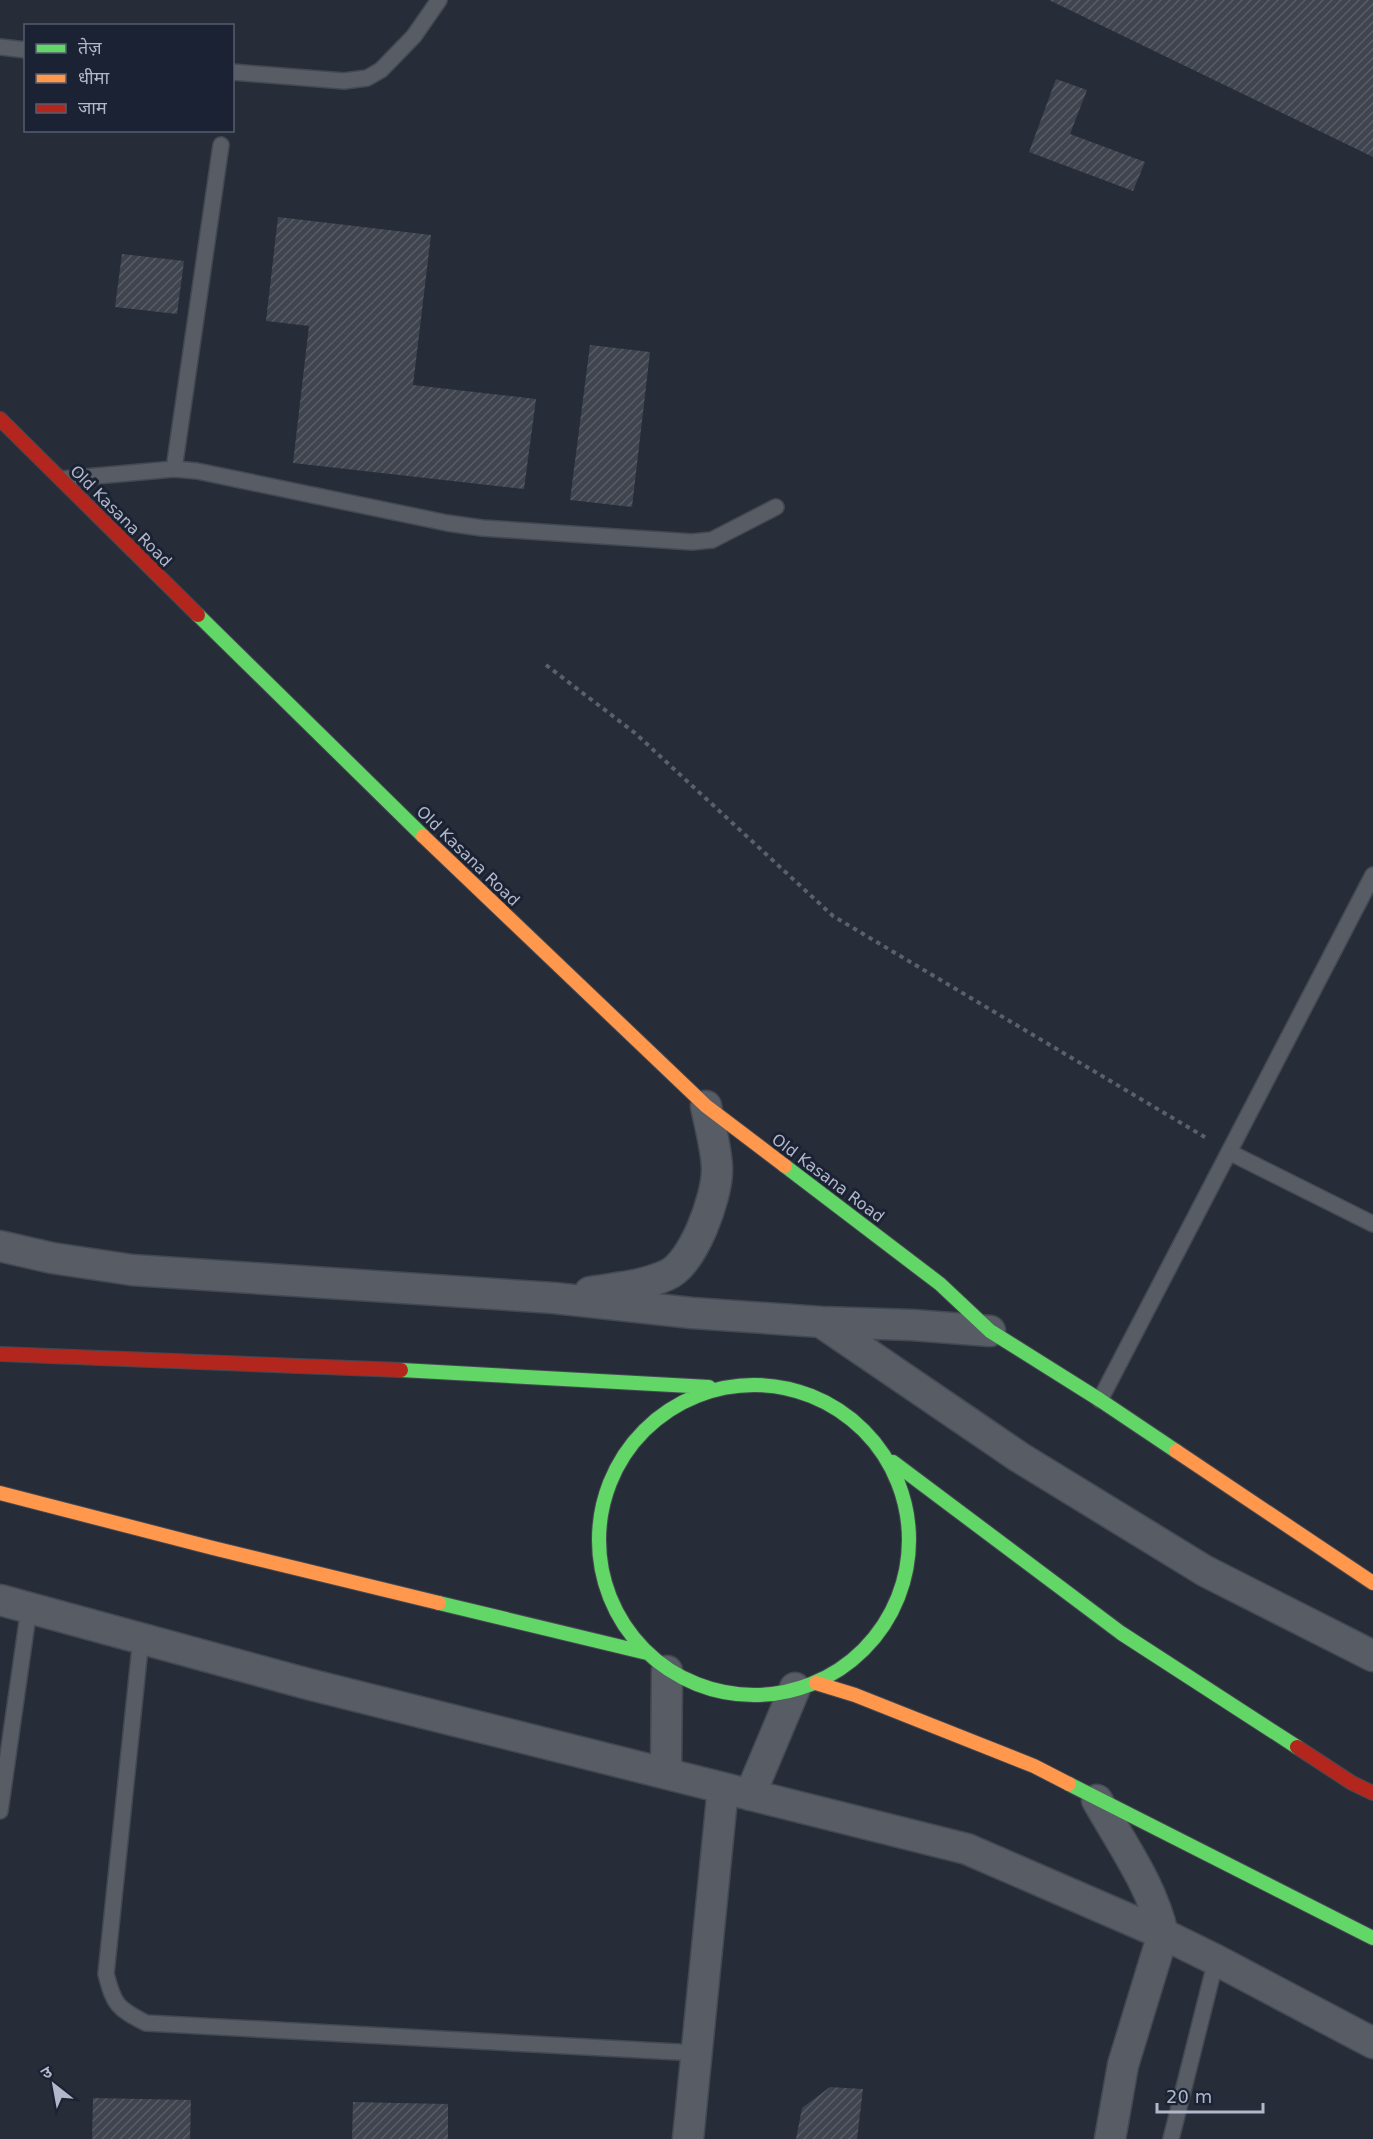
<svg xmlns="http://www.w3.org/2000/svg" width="1373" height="2139" viewBox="0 0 1373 2139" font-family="'DejaVu Sans','Noto Sans Devanagari',sans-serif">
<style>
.building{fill:url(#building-hatch)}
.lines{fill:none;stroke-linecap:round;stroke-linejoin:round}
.lane-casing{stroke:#444851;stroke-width:18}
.street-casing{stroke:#444851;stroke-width:33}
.fast-casing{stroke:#444851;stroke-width:16}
.slow-casing{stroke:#444851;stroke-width:16}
.jam-casing{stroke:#444851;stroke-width:16}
.path{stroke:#5b6069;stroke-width:4;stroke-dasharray:4.5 4.5;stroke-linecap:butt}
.lane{stroke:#585c65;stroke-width:15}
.street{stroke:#585c65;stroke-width:30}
.fast{stroke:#63d668;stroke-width:14}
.slow{stroke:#ff974d;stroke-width:14}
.jam{stroke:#b3261e;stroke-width:14}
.labels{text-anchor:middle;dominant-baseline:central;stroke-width:6;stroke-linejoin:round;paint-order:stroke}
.street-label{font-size:16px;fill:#b1b8c9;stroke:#1a2233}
</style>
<defs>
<pattern id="building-hatch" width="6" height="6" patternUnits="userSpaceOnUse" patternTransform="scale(1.5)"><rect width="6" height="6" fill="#3f444e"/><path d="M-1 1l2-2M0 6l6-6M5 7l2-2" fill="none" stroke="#585d66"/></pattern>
</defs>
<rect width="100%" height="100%" fill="#272d38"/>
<path class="building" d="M1049,0h324v157z
M1056,79l31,11 -17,44 75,28 -12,29 -104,-39z
M278,217l153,18 -18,150 123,14 -12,90 -231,-26 16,-137 -43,-5z
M122,254l62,7 -7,53 -62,-7z
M590,345l60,7 -18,155 -62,-7z
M830,2087l33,2 -6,50h-61l6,-31z
M93,2098l98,2 -1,39h-98z
M353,2102l95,2v35h-96z"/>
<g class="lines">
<g class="lane-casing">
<path id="lane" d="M0,47l26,3
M232,72l112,9 23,-3 14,-8 33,-34 25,-36
M174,469l23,2 250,52 35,5 210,14 20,-2 64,-33
M63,479l111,-10 47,-324
M1229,1152l144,72
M1100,1400l273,-525
M141,1638l-35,336c8,31 11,34 40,49l551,30
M0,1811l29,-203
M1171,2139l45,-179"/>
</g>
<g class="street-casing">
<path id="street" d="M0,1246l52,12 80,12 422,28 138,15 129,9 91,3 78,6
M590,1292c25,-4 53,-6 77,-17 26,-11 50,-77 50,-105 0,-20 -7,-43 -11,-64
M821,1322l198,135 186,114 168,85
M0,1600l308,84 659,165 196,85 53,26 157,83
M666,1773l1,-102
M750,1795l45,-107
M1097,1800c24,43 55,85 66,134l-40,131 -13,74
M688,2139l35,-351"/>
</g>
<g class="fast-casing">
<path id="fast" d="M198,615l225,221
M785,1166l155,118 50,47 110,69 76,51
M401,1370l308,17
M599 1540a155 155 0 1 1 310 0a155 155 0 1 1-310 0Z
M893,1462l228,171 176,114
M439,1603l208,50
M1069,1784l304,154"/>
</g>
<g class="slow-casing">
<path id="slow" d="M423,836l283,270 79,60
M1176,1451l197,132
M0,1493l213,55 226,55
M816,1683l39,12 179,71 35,18"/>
</g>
<g class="jam-casing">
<path id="jam" d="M0,419l198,196
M0,1354l401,16
M1297,1747l55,36 21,10"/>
</g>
<path class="path" d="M546,665l89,68 198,183 375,223"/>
<use href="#lane" class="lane"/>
<use href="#street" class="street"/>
<use href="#fast" class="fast"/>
<use href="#slow" class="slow"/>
<use href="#jam" class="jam"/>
</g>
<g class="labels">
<g class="street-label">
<text transform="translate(121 516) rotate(45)">Old Kasana Road</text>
<text transform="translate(468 856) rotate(44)">Old Kasana Road</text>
<text transform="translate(828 1178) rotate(37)">Old Kasana Road</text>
</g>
</g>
<rect x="24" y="24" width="210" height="108" fill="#1a2233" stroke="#565e6f" stroke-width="1.5"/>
<rect x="36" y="44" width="30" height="9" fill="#63d668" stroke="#565e6f" stroke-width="1.5"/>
<text x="78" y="54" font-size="18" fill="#b1b8c9">तेज़</text>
<rect x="36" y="74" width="30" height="9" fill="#ff974d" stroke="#565e6f" stroke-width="1.5"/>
<text x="78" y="84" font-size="18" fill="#b1b8c9">धीमा</text>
<rect x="36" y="104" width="30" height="9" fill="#b3261e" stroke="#565e6f" stroke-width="1.5"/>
<text x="78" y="114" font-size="18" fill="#b1b8c9">जाम</text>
<g transform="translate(54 2085) rotate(329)" stroke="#1a2233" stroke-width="4.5" paint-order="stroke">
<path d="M0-4.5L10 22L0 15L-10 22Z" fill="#b1b8c9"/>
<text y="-9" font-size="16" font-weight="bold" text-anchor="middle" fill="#b1b8c9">उ</text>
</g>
<path d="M1157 2103v9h106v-9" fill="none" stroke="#b1b8c9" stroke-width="3"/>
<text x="1166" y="2103" font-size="18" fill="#b1b8c9" stroke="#1a2233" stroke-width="4.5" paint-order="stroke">20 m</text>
</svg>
